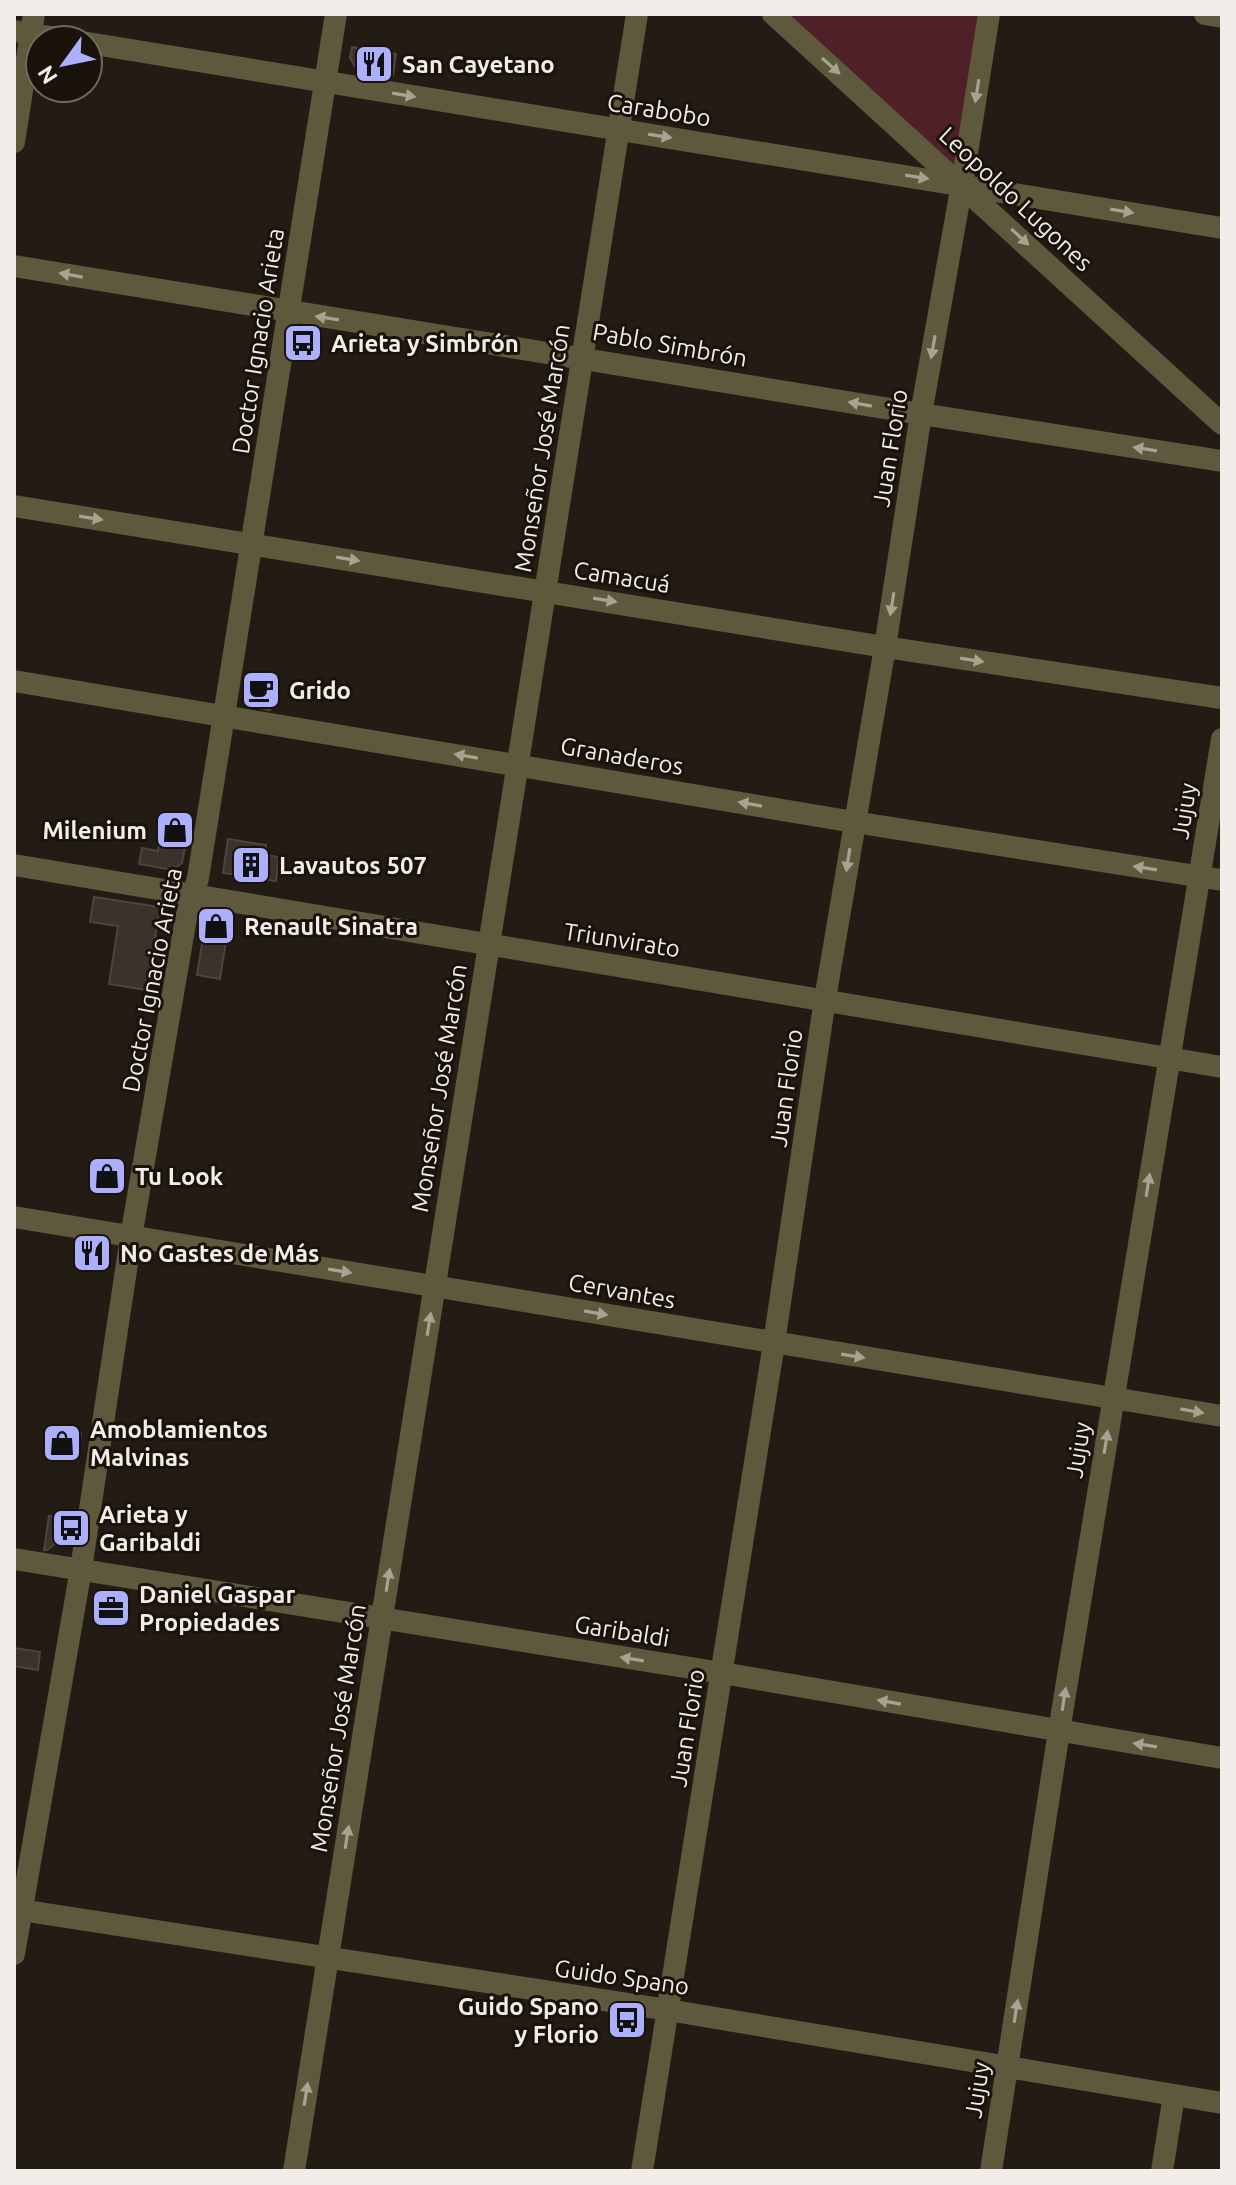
<svg xmlns="http://www.w3.org/2000/svg" width="1236" height="2185" viewBox="0 0 1236 2185" font-family="Ubuntu,sans-serif">
<style>
.green{fill:#502029}
.building{fill:#3c312d;stroke:#4f433f;stroke-width:2}
.lines{fill:none;stroke-linecap:round;stroke-linejoin:round}
.minor{stroke:#5e583c;stroke-width:22}
.tertiary{stroke:#5e583c;stroke-width:22}
.oneway{fill:#a8a292}
.labels{text-anchor:middle;dominant-baseline:central;stroke-width:6;stroke-linejoin:round;paint-order:stroke}
.poi-label{font-size:24px;font-weight:bold;fill:#f2ede8;stroke:#19130b;text-anchor:start}
.street-label{font-size:24px;fill:#f2ede8;stroke:#19130b}
</style>
<rect width="100%" height="100%" fill="#231c14"/>
<path class="green" d="M787,14h192l-25,151z"/>
<path class="building" d="M352,47l44,7 -3,21 -36,-5 -7,-12z
M252,677l23,5 -5,28 -15,-3 -7,-8z
M163,817l27,4 -8,42 -10,7 -33,-6 3,-16 16,3z
M228,839l38,6 -2,10 15,2 -3,24 -53,-8z
M94,897l66,10 -13,83 -38,-6 9,-58 -28,-4z
M207,912l23,3 -10,64 -23,-4z
M94,1167l27,4 -2,14 -27,-3z
M82,1244l17,3 9,12 -2,10 -27,-5z
M47,1427l34,6 -4,25 -33,-5z
M49,1516l16,3 -3,19 -15,12h-3z
M107,1596l20,2 -3,20 -29,-3 2,-13z
M14,1648l26,4 -2,18 -24,-4z"/>
<g class="lines">
<path class="minor" d="M773,14l449,410
M1205,14l17,3
M14,31l55,9
M88,43l1134,185
M14,142l20,-128
M14,266l907,148 301,47
M14,506l871,141 337,51
M14,681l840,141 368,58
M14,1217l1208,199
M14,1559l708,114 500,85
M14,1909l654,101 554,93
M294,2171l343,-2157
M642,2171l132,-828 51,-344 60,-352 36,-233 41,-230 27,-170
M991,2171l68,-440 163,-992
M1162,2171l12,-76"/>
<path class="tertiary" d="M14,865l1208,202
M14,1954l67,-385 50,-332 55,-319 12,-40 138,-864"/>
</g>
<defs><path id="oneway-solid" d="M-6-.8H1V-3.2L6.5 0L1 3.2V.8H-6Z" transform="scale(2)"/></defs>
<g class="oneway">
<use href="#oneway-solid" transform="translate(831 66) rotate(42)"/>
<use href="#oneway-solid" transform="translate(977 91) rotate(99)"/>
<use href="#oneway-solid" transform="translate(404 95) rotate(9)"/>
<use href="#oneway-solid" transform="translate(660 136) rotate(9)"/>
<use href="#oneway-solid" transform="translate(917 177) rotate(9)"/>
<use href="#oneway-solid" transform="translate(1122 211) rotate(9)"/>
<use href="#oneway-solid" transform="translate(1020 237) rotate(43)"/>
<use href="#oneway-solid" transform="translate(71 275) rotate(-170)"/>
<use href="#oneway-solid" transform="translate(327 318) rotate(-171)"/>
<use href="#oneway-solid" transform="translate(933 347) rotate(100)"/>
<use href="#oneway-solid" transform="translate(860 404) rotate(-170)"/>
<use href="#oneway-solid" transform="translate(1145 449) rotate(-171)"/>
<use href="#oneway-solid" transform="translate(91 518) rotate(9)"/>
<use href="#oneway-solid" transform="translate(348 559) rotate(9)"/>
<use href="#oneway-solid" transform="translate(605 600) rotate(9)"/>
<use href="#oneway-solid" transform="translate(892 604) rotate(99)"/>
<use href="#oneway-solid" transform="translate(972 660) rotate(9)"/>
<use href="#oneway-solid" transform="translate(466 756) rotate(-170)"/>
<use href="#oneway-solid" transform="translate(750 804) rotate(-170)"/>
<use href="#oneway-solid" transform="translate(848 860) rotate(99)"/>
<use href="#oneway-solid" transform="translate(1145 868) rotate(-171)"/>
<use href="#oneway-solid" transform="translate(1148 1185) rotate(-81)"/>
<use href="#oneway-solid" transform="translate(340 1271) rotate(9)"/>
<use href="#oneway-solid" transform="translate(596 1313) rotate(10)"/>
<use href="#oneway-solid" transform="translate(429 1324) rotate(-81)"/>
<use href="#oneway-solid" transform="translate(853 1356) rotate(9)"/>
<use href="#oneway-solid" transform="translate(1192 1411) rotate(10)"/>
<use href="#oneway-solid" transform="translate(1106 1442) rotate(-81)"/>
<use href="#oneway-solid" transform="translate(388 1580) rotate(-81)"/>
<use href="#oneway-solid" transform="translate(632 1659) rotate(-171)"/>
<use href="#oneway-solid" transform="translate(1064 1699) rotate(-81)"/>
<use href="#oneway-solid" transform="translate(889 1702) rotate(-170)"/>
<use href="#oneway-solid" transform="translate(1145 1745) rotate(-171)"/>
<use href="#oneway-solid" transform="translate(347 1837) rotate(-81)"/>
<use href="#oneway-solid" transform="translate(1016 2011) rotate(-81)"/>
<use href="#oneway-solid" transform="translate(306 2094) rotate(-81)"/>
</g>
<defs>
<g id="restaurant-square" transform="scale(2)"><rect x="-9" y="-9" width="18" height="18" rx="4" fill="#acaffb" stroke="#19130b"/><path d="M-5-6h1v4h1v-4h1v4h1v-4h1v5L-1.5 .5V6h-2V.5L-5-1ZM5-6V6H3V1.5H1.5Q1.5-4 5-6Z" fill="#111"/></g>
<g id="bus-square" transform="scale(2)"><rect x="-9" y="-9" width="18" height="18" rx="4" fill="#acaffb" stroke="#19130b"/><path d="M-5-6H5V4H4V6H2V4H-2V6H-4V4H-5ZM-3.5-4V0h7V-4ZM-3.5 1.2v1.5H-2V1.2ZM2 1.2v1.5H3.5V1.2Z" fill="#111"/></g>
<g id="cafe-square" transform="scale(2)"><rect x="-9" y="-9" width="18" height="18" rx="4" fill="#acaffb" stroke="#19130b"/><path d="M-5.5-4.5H6V0H3Q3 3.5 0 3.5H-2.5Q-5.5 3.5-5.5 0ZM3-3.2v2h1.7v-2ZM-6 4.5H4V6H-6Z" fill="#111"/></g>
<g id="shop-square" transform="scale(2)"><rect x="-9" y="-9" width="18" height="18" rx="4" fill="#acaffb" stroke="#19130b"/><path d="M-5-2.5h2.3a2.7 3.5 0 0 1 5.4 0H5L5.5 6h-11ZM-1.5-2.5h3a1.5 2.3 0 0 0-3 0Z" fill="#111"/></g>
<g id="building-square" transform="scale(2)"><rect x="-9" y="-9" width="18" height="18" rx="4" fill="#acaffb" stroke="#19130b"/><path d="M-4-6H4V6H1V3H-1V6H-4ZM-2.5-4.3h1.7v1.8h-1.7ZM.8-4.3h1.7v1.8H.8ZM-2.5-1h1.7V.8h-1.7ZM.8-1h1.7V.8H.8Z" fill="#111"/></g>
<g id="office-square" transform="scale(2)"><rect x="-9" y="-9" width="18" height="18" rx="4" fill="#acaffb" stroke="#19130b"/><path d="M-6-3h4V-5.5h4V-3h4V5H-6ZM-1-4.5V-3h2v-1.5ZM-6 0V1H6V0Z" fill="#111"/></g>
</defs>
<g fill-rule="evenodd">
<use href="#restaurant-square" x="374" y="64"/>
<use href="#bus-square" x="303" y="343"/>
<use href="#cafe-square" x="261" y="690"/>
<use href="#shop-square" x="175" y="830"/>
<use href="#building-square" x="251" y="865"/>
<use href="#shop-square" x="216" y="926"/>
<use href="#shop-square" x="107" y="1176"/>
<use href="#restaurant-square" x="92" y="1253"/>
<use href="#shop-square" x="62" y="1443"/>
<use href="#bus-square" x="71" y="1528"/>
<use href="#office-square" x="111" y="1608"/>
<use href="#bus-square" x="627" y="2020"/>
</g>
<g class="labels">
<g class="poi-label">
<text x="402" y="64">San Cayetano</text>
<text x="331" y="343">Arieta y Simbrón</text>
<text x="289" y="690">Grido</text>
<text x="147" y="830" text-anchor="end">Milenium</text>
<text x="279" y="865">Lavautos 507</text>
<text x="244" y="926">Renault Sinatra</text>
<text x="135" y="1176">Tu Look</text>
<text x="120" y="1253">No Gastes de Más</text>
<text x="90" y="1429">Amoblamientos<tspan x="90" dy="28">Malvinas</tspan></text>
<text x="99" y="1514">Arieta y<tspan x="99" dy="28">Garibaldi</tspan></text>
<text x="139" y="1594">Daniel Gaspar<tspan x="139" dy="28">Propiedades</tspan></text>
<text x="599" y="2006" text-anchor="end">Guido Spano<tspan x="599" dy="28">y Florio</tspan></text>
</g>
<g class="street-label">
<text transform="translate(659 110) rotate(9)">Carabobo</text>
<text transform="translate(1016 199) rotate(43)">Leopoldo Lugones</text>
<text transform="translate(258 341) rotate(-81)">Doctor Ignacio Arieta</text>
<text transform="translate(670 345) rotate(10)">Pablo Simbrón</text>
<text transform="translate(542 448) rotate(-81)">Monseñor José Marcón</text>
<text transform="translate(890 448) rotate(-81)">Juan Florio</text>
<text transform="translate(622 577) rotate(9)">Camacuá</text>
<text transform="translate(622 756) rotate(10)">Granaderos</text>
<text transform="translate(1184 811) rotate(-81)">Jujuy</text>
<text transform="translate(622 940) rotate(9)">Triunvirato</text>
<text transform="translate(152 980) rotate(-79)">Doctor Ignacio Arieta</text>
<text transform="translate(439 1088) rotate(-81)">Monseñor José Marcón</text>
<text transform="translate(786 1088) rotate(-82)">Juan Florio</text>
<text transform="translate(622 1291) rotate(10)">Cervantes</text>
<text transform="translate(1078 1450) rotate(-81)">Jujuy</text>
<text transform="translate(622 1631) rotate(9)">Garibaldi</text>
<text transform="translate(338 1728) rotate(-81)">Monseñor José Marcón</text>
<text transform="translate(687 1728) rotate(-81)">Juan Florio</text>
<text transform="translate(622 1977) rotate(8)">Guido Spano</text>
<text transform="translate(977 2090) rotate(-81)">Jujuy</text>
</g>
</g>
<rect width="1236" height="2185" fill="none" stroke="#f2ede8" stroke-width="32"/>
<g transform="translate(64 64) rotate(237)"><circle r="38" fill="#19130b" stroke="#706a63" stroke-width="2"/>
<path d="M0-6L14 30L0 20L-14 30Z" fill="#acaffb"/>
<text y="-12" font-size="22" font-weight="bold" text-anchor="middle" fill="#f2ede8">N</text>
</g>
</svg>
